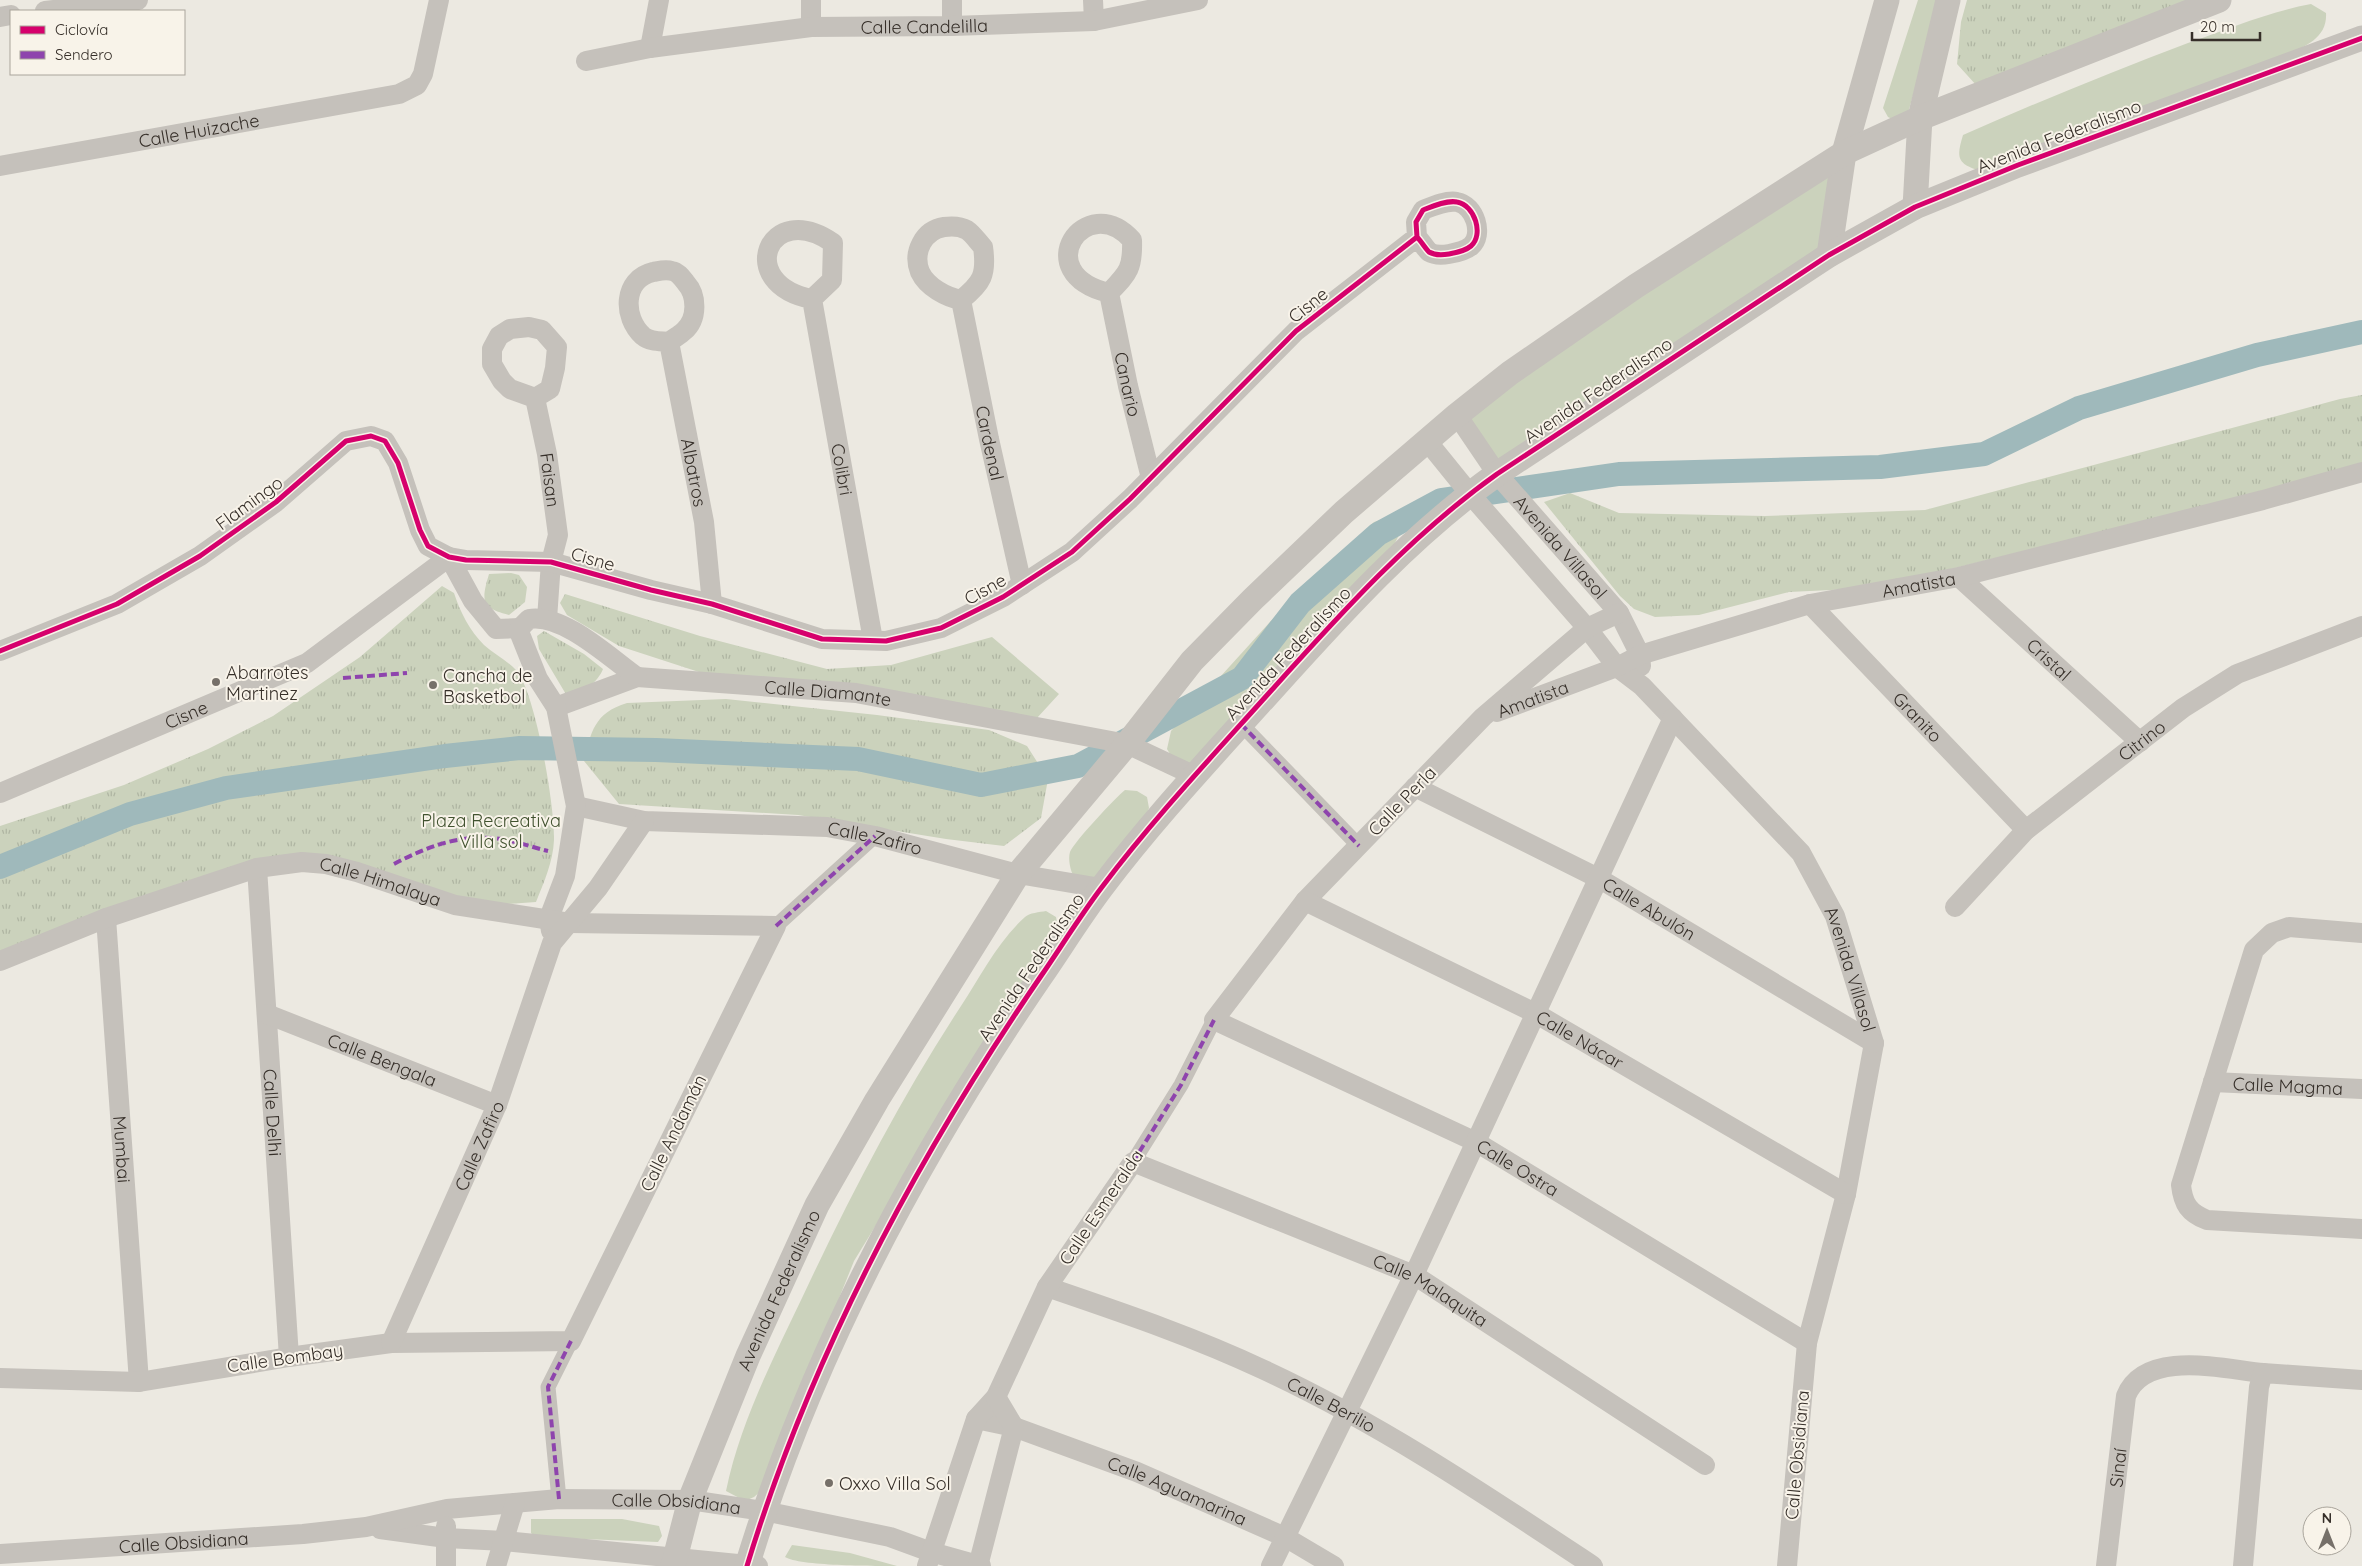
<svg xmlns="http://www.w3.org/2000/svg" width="2362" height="1566" viewBox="0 0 2362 1566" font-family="Quicksand,sans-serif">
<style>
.grass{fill:#cbd2bc}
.park{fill:url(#park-tufts)}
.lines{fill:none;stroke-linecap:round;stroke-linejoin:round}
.canal{stroke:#9fb9bb;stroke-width:24}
.pedestrian{stroke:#c5c1bb;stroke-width:15}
.minor{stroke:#c5c1bb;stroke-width:20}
.tertiary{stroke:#c5c1bb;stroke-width:25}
.quiet{stroke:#8e44ad;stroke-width:4;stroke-dasharray:8 4;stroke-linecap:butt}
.cycleway-casing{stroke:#f8f3e9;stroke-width:8}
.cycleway{stroke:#d6006c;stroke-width:5}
.poi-dot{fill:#767069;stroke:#f8f3e9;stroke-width:2}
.labels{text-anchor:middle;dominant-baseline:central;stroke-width:4;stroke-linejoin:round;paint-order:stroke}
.street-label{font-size:18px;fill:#362f29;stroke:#f8f3e9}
.poi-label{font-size:18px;fill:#362f29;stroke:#f8f3e9;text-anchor:start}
.park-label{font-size:18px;fill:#41522f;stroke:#f8f3e9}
</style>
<defs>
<pattern id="park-tufts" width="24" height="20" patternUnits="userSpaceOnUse" patternTransform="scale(1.25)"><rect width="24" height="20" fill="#cbd2bc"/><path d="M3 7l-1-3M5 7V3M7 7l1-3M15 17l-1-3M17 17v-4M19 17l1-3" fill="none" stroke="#afb5a2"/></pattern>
</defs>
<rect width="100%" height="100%" fill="#ece9e1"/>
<path class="grass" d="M1918,0h22l-32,113 -16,6 -4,-2 -5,-9z
M2311,4l15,9c2,30 -31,37 -54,47l-291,111c-24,-7 -25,-13 -18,-36 74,-33 149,-63 225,-92 40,-14 80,-31 123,-39z
M1843,154l-13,90 -333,229 -40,-58z
M1387,518l16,9 -10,20 -129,132 -71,84c-13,1 -19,-2 -26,-14l4,-18 108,-119 95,-90z
M1125,790l12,1 10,6 2,11 -2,5 -47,65 -27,-3c-3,-6 -5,-17 -3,-23 4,-10 46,-55 55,-62z
M1046,911l10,6 2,11 -204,333 -92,229 -8,7 -9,4 -19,-10c14,-68 46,-130 76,-193 47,-100 98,-199 159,-292 19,-29 37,-65 64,-89 4,-4 15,-5 21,-6z
M531,1519h91l37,7 3,10 -4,6 -123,-5 -4,-4z
M792,1545l58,8 47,13c-23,0 -98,0 -112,-9z"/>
<path class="park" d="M1967,0h229l-219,86 -20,-22 4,-42z
M2362,395v74l-489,119 -84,4 -90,23 -44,2 -21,-8 -14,-13 -76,-94 26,-9 49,20 146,3 160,-6 415,-111z
M511,573l8,2 8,12 -2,15 -16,13c-28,-7 -28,-14 -20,-41z
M442,586l12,7c6,19 16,38 30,52 10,9 24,16 33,26 19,25 38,136 37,169 -1,22 -10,42 -18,62l-56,4 -164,-47 -316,95v-128l124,-41 84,-36 65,-33 87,-59z
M565,594l135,42 127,33 64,-4 101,-28 67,57 -22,24 -335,-45 -83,-27 -52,-31 -7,-12z
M544,631l40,23 19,15c-5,13 -22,27 -36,27l-28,-47 -2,-13z
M726,699l151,16 112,15 38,16 21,33 -7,39 -37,28 -58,-7 -148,-24 -179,-11 -35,-43c7,-29 10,-48 43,-58z"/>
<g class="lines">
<path class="canal" d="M0,867l130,-53 96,-26 219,-32 75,-8 136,2 202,9 123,26 97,-19 164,-88 58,-75 78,-69 63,-34 178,-26 261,-7 104,-13 95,-46 178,-53 105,-23"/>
<path class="pedestrian" d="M1241,724l118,122
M776,926l99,-90
M1133,1162l48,-77 33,-65
M559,1499l-11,-112 23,-46"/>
<g class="minor">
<path d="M811,0v27"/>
<path d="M952,0v26"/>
<path d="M1093,0l1,21"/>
<path d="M45,11l93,-11"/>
<path d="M0,17l11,-2"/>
<path d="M650,48l9,-48"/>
<path id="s1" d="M586,61l64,-13 161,-21 141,-1 142,-5 104,-21"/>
<path id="s2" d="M0,166l399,-72 18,-9 6,-11 16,-74"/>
<path id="s3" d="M1109,293c19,-20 24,-24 23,-53 -46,-51 -105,33 -23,53l19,93 23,92"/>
<path id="s4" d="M812,299l20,-19 1,-37c-65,-45 -99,41 -21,56l61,341"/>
<path id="s5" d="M961,300c21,-17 26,-25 22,-53 -5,-5 -10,-13 -16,-17 -7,-4 -16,-4 -23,-3 -20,3 -32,25 -24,45 7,15 26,25 41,28l28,139 33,146"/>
<path id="s6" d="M669,342c5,-4 11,-7 15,-11 14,-12 13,-36 2,-48 -4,-5 -8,-11 -14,-12 -7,-2 -13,0 -19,1 -30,7 -31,45 -10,64 7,6 18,5 26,6l35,180 8,82"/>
<path id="s7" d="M535,398l15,-9 5,-21 2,-21 -15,-17 -13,-3 -19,2 -11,7 -7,13v15l10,17 8,8 25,9 12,56 11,81 -7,27 -4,57"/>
<path id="s8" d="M1457,415l40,59 122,139 21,42 1,11"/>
<path id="s9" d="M1427,441l43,53 117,134 30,39 25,19 159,167 34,63 39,127 -28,151 -39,149 -20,223"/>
<path d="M449,557l24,44 23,28 24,-1"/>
<path id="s10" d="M1959,577l181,165"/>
<path id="s11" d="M1810,604l216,226"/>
<path id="s12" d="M1619,613l-32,15 -104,89 -178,184 -91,119 262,122 331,201"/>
<path d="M0,651l117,-47 83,-48 76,-54 70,-61 25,-5 14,5 13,22 22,67 8,16 21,11 17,3 85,2 100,28 61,14 110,35 64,2 55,-13 62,-31 69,-45 58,-53 166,-168 121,-94 -1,-15 7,-12c10,-4 24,-10 34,-8 18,3 27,33 14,44 -6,5 -16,7 -22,8 -6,1 -15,1 -20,-2 -4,-4 -8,-11 -12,-15"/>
<path id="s13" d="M556,707l81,-30 219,16 271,51 66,31"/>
<path id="s14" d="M1497,712l120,-45 23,-12 170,-51 149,-27 304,-77 99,-28"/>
<path id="s15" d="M1415,787l185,92 274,164"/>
<path id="s16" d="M0,793l307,-130 142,-106"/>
<path id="s17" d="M576,806l68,15 183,6 48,9 143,38 83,14"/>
<path id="s18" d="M257,868l32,489"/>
<path id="s19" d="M1305,901l230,112 311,181"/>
<path id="s20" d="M1955,907l71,-77 157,-122 54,-34 125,-48"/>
<path id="s21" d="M106,918l33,464"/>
<path d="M551,931l-2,-13 16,-42 11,-70 -20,-99 -18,-28 -18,-45v-6l9,-9c34,-6 81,39 108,58"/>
<path d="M2362,933l-73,-6 -17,6 -18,17 -73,235c2,19 8,28 26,35l155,9"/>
<path id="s22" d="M0,961l106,-43 151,-50 45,-6 24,2 31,8 98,33 115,18 206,3 -205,415 -180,2 -102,14 -150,25 -139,-4"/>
<path id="s23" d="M267,1014l230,91"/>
<path id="s24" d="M2213,1082l149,7"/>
<path id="s25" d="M1047,1287c73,25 145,49 215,82 117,54 224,126 331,197"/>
<path id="s26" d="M391,1343l106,-238 55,-162 46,-55 46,-67"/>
<path id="s27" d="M976,1419l38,8 123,45 148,65 49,29"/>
<path d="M380,1529l66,9 58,3 254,25"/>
<path id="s28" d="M0,1554l303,-20 63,-7 81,-18 112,-10 131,1 74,11 126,26 41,15 50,14"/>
<path d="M446,1566v-40"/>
<path d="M496,1566l19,-63"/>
<path id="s29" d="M927,1566l49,-147 20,-22 51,-110 86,-125 281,113 291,190"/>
<path d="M978,1566l36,-139 -18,-30"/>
<path d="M1271,1566l143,-291 259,-557"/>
<path id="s30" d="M2106,1566l20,-170c19,-47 97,-27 137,-23"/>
<path d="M2243,1566l16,-179 4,-14 99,7"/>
</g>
<g class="tertiary">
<path d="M1915,207l5,-89 28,-118"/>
<path d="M1829,255l15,-102 43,-153"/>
<path id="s31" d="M673,1566l17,-66 58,-144 69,-151 60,-105 141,-226 109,-130 65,-83 61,-62 91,-87 113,-97 53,-42 126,-87 208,-133 76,-35 299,-118"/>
<path d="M747,1566c64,-211 170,-409 294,-590 20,-29 39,-60 61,-89 49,-65 104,-124 158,-184 74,-82 147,-165 237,-229l332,-219 86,-48 103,-42 344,-127"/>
</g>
<path class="quiet" d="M343,678l64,-5
M1241,724l118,122
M394,864c36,-19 72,-32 113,-24 14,3 28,8 41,11
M776,926l99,-90
M1133,1162l48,-77 33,-65
M559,1499l-11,-112 23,-46"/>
<g class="cycleway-casing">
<path id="cycleway" d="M0,651l117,-47 83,-48 76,-54 70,-61 25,-5 14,5 13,22 22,67 8,16 21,11 17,3 85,2 100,28 61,14 110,35 64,2 55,-13 62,-31 69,-45 58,-53 166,-168 121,-94 -1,-15 7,-12c10,-4 24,-10 34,-8 18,3 27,33 14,44 -6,5 -16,7 -22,8 -6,1 -15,1 -20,-2 -4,-4 -8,-11 -12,-15
M747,1566c64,-211 170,-409 294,-590 20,-29 39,-60 61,-89 49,-65 104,-124 158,-184 74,-82 147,-165 237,-229l332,-219 86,-48 103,-42 344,-127"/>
</g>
<use href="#cycleway" class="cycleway"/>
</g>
<g class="poi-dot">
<circle cx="216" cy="682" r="5"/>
<circle cx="433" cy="685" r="5"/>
<circle cx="829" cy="1483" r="5"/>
</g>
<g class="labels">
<g class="street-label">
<text stroke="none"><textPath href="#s1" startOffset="341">Calle Candelilla</textPath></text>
<text stroke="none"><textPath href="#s2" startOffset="202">Calle Huizache</textPath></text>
<text transform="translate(2059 136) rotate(-21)">Avenida Federalismo</text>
<text transform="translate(1308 305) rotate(-39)">Cisne</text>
<text stroke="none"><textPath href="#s3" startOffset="300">Canario</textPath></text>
<text transform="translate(1598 390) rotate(-34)">Avenida Federalismo</text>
<text stroke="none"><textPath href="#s5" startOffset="364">Cardenal</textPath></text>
<text stroke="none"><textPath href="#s4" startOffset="388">Colibri</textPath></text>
<text stroke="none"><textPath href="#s6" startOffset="349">Albatros</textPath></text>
<text stroke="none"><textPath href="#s7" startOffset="299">Faisan</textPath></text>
<text transform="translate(249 503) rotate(-36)">Flamingo</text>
<text stroke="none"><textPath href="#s8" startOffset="168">Avenida Villasol</textPath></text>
<text transform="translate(593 559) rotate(16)">Cisne</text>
<text stroke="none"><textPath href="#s14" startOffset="442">Amatista</textPath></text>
<text transform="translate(985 589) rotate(-29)">Cisne</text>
<text transform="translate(1288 653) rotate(-47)">Avenida Federalismo</text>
<text stroke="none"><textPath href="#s10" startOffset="122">Cristal</textPath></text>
<text stroke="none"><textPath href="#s13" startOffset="278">Calle Diamante</textPath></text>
<text stroke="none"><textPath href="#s14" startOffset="38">Amatista</textPath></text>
<text stroke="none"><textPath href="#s16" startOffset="202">Cisne</textPath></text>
<text stroke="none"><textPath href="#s11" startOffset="156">Granito</textPath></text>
<text stroke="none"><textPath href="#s20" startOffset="251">Citrino</textPath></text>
<text transform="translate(1402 801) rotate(-46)">Calle Perla</text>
<text stroke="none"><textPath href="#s17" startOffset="302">Calle Zafiro</textPath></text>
<text stroke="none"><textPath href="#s22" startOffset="400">Calle Himalaya</textPath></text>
<text stroke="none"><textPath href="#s15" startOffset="264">Calle Abulón</textPath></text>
<text transform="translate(1031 967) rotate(-56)">Avenida Federalismo</text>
<text stroke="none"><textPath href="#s9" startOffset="684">Avenida Villasol</textPath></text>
<text stroke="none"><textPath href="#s19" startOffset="308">Calle Nácar</textPath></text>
<text stroke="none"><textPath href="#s23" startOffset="124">Calle Bengala</textPath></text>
<text stroke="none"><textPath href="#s24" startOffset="75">Calle Magma</textPath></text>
<text stroke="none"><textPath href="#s18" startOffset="245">Calle Delhi</textPath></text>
<text transform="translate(673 1133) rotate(-64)">Calle Andamán</text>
<text stroke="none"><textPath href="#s26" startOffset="216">Calle Zafiro</textPath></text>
<text stroke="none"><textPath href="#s21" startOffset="232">Mumbai</textPath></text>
<text stroke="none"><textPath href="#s12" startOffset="916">Calle Ostra</textPath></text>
<text transform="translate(1101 1207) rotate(-56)">Calle Esmeralda</text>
<text stroke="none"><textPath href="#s31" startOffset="296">Avenida Federalismo</textPath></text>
<text stroke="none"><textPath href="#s29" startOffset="782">Calle Malaquita</textPath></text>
<text transform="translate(285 1358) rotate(-8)">Calle Bombay</text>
<text stroke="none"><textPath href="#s25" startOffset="308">Calle Berilio</textPath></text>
<text transform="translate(1797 1455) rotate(-85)">Calle Obsidiana</text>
<text stroke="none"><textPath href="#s30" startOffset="99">Sinaí</textPath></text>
<text stroke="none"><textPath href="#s27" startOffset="214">Calle Aguamarina</textPath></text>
<text stroke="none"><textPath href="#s28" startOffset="680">Calle Obsidiana</textPath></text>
<text stroke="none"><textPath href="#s28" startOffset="184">Calle Obsidiana</textPath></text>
</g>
<g class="poi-label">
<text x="226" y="672">Abarrotes<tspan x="226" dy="21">Martinez</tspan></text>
<text x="443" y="675">Cancha de<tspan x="443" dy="21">Basketbol</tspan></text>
<text x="839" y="1483">Oxxo Villa Sol</text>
</g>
<g class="park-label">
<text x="491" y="820">Plaza Recreativa<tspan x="491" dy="21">Villa sol</tspan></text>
</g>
</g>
<rect x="10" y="10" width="175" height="65" fill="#f8f3e9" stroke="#aaa59c"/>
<rect x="20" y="26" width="25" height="8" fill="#d6006c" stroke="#aaa59c"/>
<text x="55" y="35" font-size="15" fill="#362f29">Ciclovía</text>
<rect x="20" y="51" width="25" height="8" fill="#8e44ad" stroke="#aaa59c"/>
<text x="55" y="60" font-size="15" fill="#362f29">Sendero</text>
<g transform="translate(2327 1531)"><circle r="24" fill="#f8f3e9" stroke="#aaa59c"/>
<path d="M0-4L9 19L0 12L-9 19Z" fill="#767069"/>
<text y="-8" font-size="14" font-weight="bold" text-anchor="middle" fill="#362f29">N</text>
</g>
<path d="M2192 32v8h68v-8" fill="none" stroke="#362f29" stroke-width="2.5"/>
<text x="2200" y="32" font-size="15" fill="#362f29" stroke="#f8f3e9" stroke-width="4" paint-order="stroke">20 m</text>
</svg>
